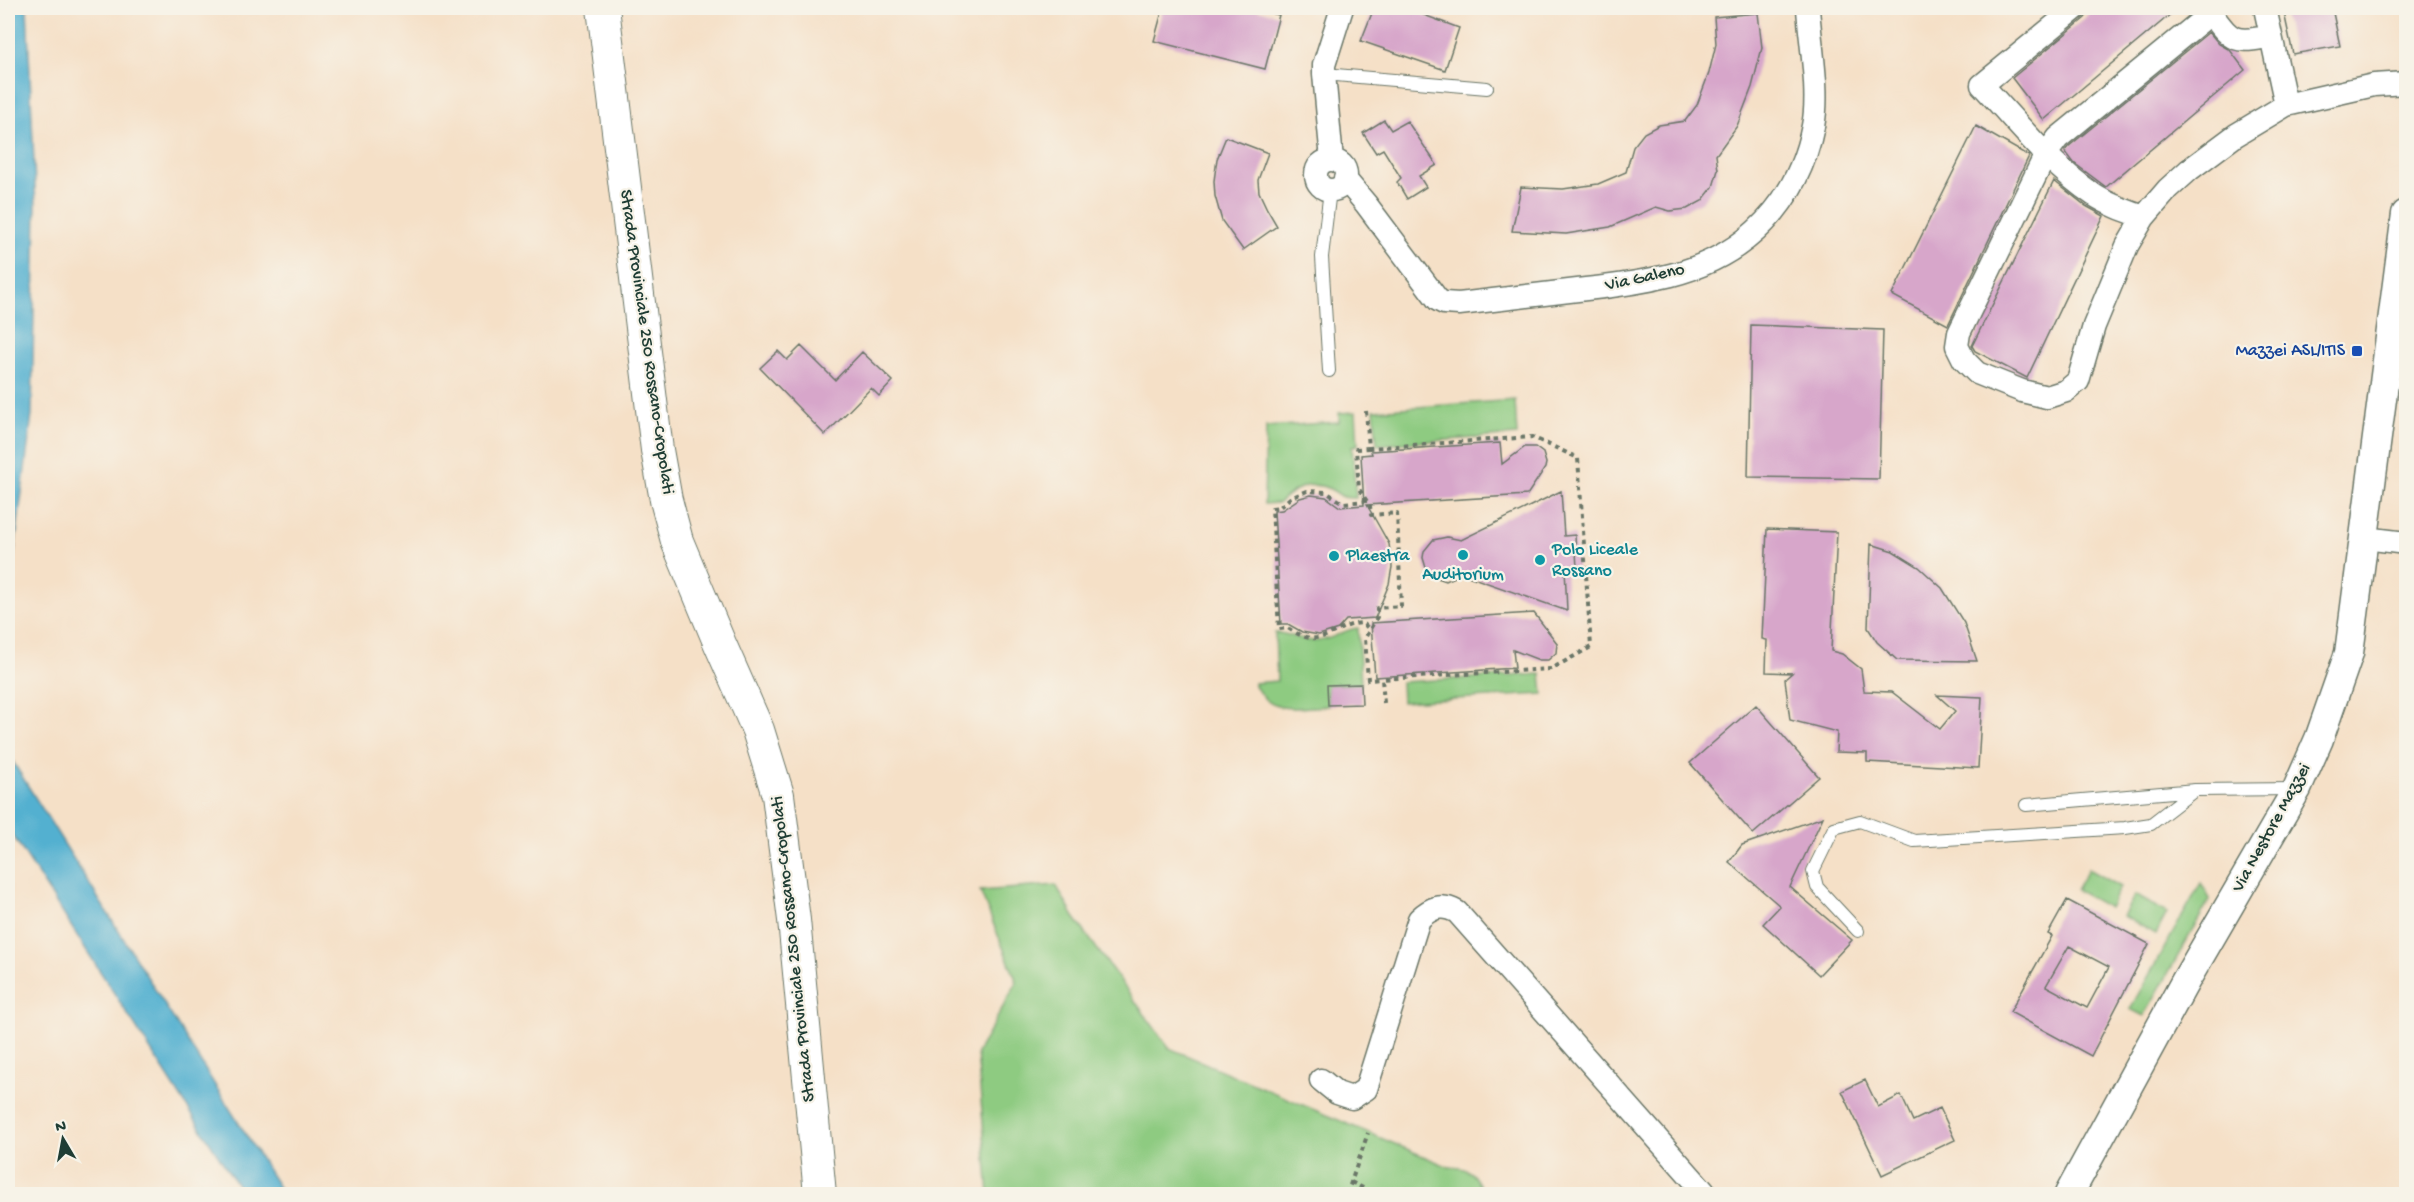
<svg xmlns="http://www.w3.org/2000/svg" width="2414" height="1202" viewBox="0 0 2414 1202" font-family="'Gochi Hand',sans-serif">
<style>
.green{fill:#8ecb81;stroke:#56845a;stroke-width:1.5}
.water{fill:#52b0d0;stroke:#387682;stroke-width:1.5}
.building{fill:#d7a6ca;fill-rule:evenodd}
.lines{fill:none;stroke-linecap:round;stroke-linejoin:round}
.service-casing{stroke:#6a7667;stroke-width:14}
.minor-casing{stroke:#6a7667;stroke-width:25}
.tertiary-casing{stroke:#6a7667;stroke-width:31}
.secondary-casing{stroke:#6a7667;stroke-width:34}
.path{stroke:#6a7667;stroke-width:4;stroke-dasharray:4.5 4.5;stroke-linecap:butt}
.service{stroke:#fff;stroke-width:12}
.minor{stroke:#fff;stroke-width:22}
.tertiary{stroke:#fff;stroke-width:28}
.secondary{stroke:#fff;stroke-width:32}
.transit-dot{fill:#1a4fb4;stroke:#f7f3e8;stroke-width:2}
.culture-dot{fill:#0f9aa8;stroke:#f7f3e8;stroke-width:2}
.labels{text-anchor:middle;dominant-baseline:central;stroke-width:4.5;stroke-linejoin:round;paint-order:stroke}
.street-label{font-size:18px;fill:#1f3d34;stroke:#f7f3e8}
.transit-label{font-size:18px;fill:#164399;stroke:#f7f3e8;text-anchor:end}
.culture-label{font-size:18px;fill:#0d838f;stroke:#f7f3e8;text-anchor:start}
</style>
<rect width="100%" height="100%" fill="#f7f3e8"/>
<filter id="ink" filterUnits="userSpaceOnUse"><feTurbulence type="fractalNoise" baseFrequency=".0167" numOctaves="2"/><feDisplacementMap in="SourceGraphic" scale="12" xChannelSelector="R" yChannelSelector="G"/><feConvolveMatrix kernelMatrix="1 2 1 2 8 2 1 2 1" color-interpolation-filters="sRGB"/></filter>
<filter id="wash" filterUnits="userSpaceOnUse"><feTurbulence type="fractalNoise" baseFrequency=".008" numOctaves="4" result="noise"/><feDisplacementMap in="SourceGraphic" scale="24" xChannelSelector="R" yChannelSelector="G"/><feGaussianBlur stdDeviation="1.35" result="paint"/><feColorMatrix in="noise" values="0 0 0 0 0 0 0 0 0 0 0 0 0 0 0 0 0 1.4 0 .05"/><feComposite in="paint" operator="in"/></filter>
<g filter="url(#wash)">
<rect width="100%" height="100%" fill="#f5e0c7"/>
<path class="green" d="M1515,400l2,35 -140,10 -3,-35z
M1356,412l2,33 -6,1 4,52c-18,0 -12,-2 -26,-9 -19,-9 -37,0 -51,14l-15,1 2,-77 73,-5v-9z
M1358,628l3,56 -33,1v21c-31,1 -59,11 -74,-23l23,-2 -2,-48c15,-1 25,9 42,8 16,-1 27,-12 41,-13z
M1541,674l2,20 -141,8 -1,-20z
M2088,869l32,18 -11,21 -33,-18z
M2201,883l9,16 -66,117 -14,-7z
M1056,885l18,32 95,131 280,119c22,-1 27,10 35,27h-495l-12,-141 40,-71 -37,-91z
M2135,895l32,18 -11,21 -33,-18z"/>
<path class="water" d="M8,8h19l9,200 -4,207 -24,185z
M8,754l275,440h-40l-235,-366z"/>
<g id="blocks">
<path class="building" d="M1163,8h87l29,7 -14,54 -111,-28z
M1374,8h31l54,20 -14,42 -84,-29z
M2092,8h86l-134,112 -32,-42 73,-60z
M2283,8h49l8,38 -47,8z
M1758,13l4,35 -10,39 -15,39 -21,29 2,15 -5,17 -11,14 -15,8 -17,2 -14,-4 -46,20 -44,7 -54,-3 9,-44 42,2 35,-5 28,-12 7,-25 11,-14 15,-8 26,-4 12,-16 12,-32 7,-29 -2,-27z
M2209,32l10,12 11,6 15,20 -139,117 -32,-24 -9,-12 3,-4z
M1384,120l7,10 16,-9 30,44 -18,11 7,11 -19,12 -10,-17 4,-4 -18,-29 -7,4 -13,-20z
M1976,126l53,30 -81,169 -56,-30z
M1226,137l42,16 -10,27 1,12 8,17 10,17 -34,24 -21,-29 -7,-25 -1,-15 3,-22z
M2054,181l32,25 18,10 -77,162 -52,-27 -3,-5z
M1751,325l132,5 -4,149 -131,-2z
M801,346l34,34 27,-28 31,29 -14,15 -8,-8 -46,47 -65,-67 18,-17 9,9z
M1500,443l2,21 23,-17h10l8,6 3,10 -1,5 -18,27 -160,10 22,39 3,23 -3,17 -14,34 -29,2 -8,9 -19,6 -17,-3 -14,-8h-7l-7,-113 8,-1 18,-12 11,-3 15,2 14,10 24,-2 -3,-50 11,-1 -1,-3z
M1561,491l3,45 11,-1 2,33h-12l2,43 -105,-37 -16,7 -14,-5 -5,-5 -4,-13 1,-7 9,-11 14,-3 14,3z
M1767,529l70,3 -6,119 11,3 19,15 3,22 28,1 48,37 15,-18 -18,-16 45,2 -4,71 -111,-6v-9l-31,-1 1,-20 -47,-12 -5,-41 7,-6 -26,-1 1,-32 -5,-1z
M1871,544l22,7 26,16 23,21 22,35 13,38 -80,-1 -20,-18 -9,-14z
M1534,613l23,30 -1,10 -8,7h-9l-26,-10 2,18 -140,9 -4,-54z
M1361,684l1,20 -34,1 -1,-20z
M1756,705l63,72 -66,57 -63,-71z
M1823,817l-33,70 62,53 -33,35 -56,-51 17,-18 -51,-44 13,-17z
M2067,900l82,44 -58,112 -81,-44 42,-76 -4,-2zM2069,946l40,21 -22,41 -41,-22z
M1865,1080l13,27 23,-12 12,26 27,-13 15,32 -73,35 -40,-84z"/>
</g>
</g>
<g filter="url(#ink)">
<use href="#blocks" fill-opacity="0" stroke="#6a7667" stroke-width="1.5"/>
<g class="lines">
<g class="service-casing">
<path id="service" d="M1324,74l163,14
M1329,371l-7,-114 8,-67
M2026,805l169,-15 102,-1
M1858,931l-41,-44 -4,-16 21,-43 26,-7 54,20 211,-13 26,-4 44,-34"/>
</g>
<g class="minor-casing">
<path id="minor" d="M2076,8l-94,77c35,37 69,81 112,110 15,10 33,16 50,22
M2207,8c24,31 23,37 64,28
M2265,8l21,97
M2211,13l-153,125 -12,16 -87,179 -2,13 7,14 13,13 45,18 25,6 19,-6 12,-10 16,-55 33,-80 17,-29 24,-28 21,-19 47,-35 50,-30 88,-20 32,-2
M1332,160l-8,-86v-9l18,-57
M1316 175a15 15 0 1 1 30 0a15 15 0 1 1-30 0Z
M1345,179l21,25 72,96 6,3 15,1c42,-5 85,-10 127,-15 29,-3 57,-7 85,-14 76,-19 127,-73 142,-149 7,-33 -3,-84 -5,-118
M2365,538l41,5
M1321,1080l16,13 15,5 14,-9 53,-170c12,-11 22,-16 38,-7l249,282"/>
</g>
<g class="tertiary-casing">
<path id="tertiary" d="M2069,1194l117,-214 111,-191 22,-50 30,-86 57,-439"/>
</g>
<g class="secondary-casing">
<path id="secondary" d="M603,8l54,442 9,50 11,41 43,103 38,86 20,65 16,125 26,274"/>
</g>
<path class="path" d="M1366,411l3,37 163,-11 46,21 13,189 -40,22 -169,10 2,24
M1369,448l-13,1 3,40 11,17 1,9 26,-2 4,93 -24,2v9l-12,21 3,42 14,-1
M1367,501l-24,2 -17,-11 -19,-1 -17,7 -10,9 -8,1 7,121 9,-1c35,25 44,-4 75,-5l7,7
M1351,1182l24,12
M1347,1194l21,-61"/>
<use href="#service" class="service"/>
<use href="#minor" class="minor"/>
<use href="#tertiary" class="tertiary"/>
<use href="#secondary" class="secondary"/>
</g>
</g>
<rect class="transit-dot" x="2351" y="345" width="12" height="12" rx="3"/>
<g class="culture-dot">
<circle cx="1463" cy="555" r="6"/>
<circle cx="1334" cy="556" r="6"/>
<circle cx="1540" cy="560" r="6"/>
</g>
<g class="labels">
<g class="street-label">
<text transform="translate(1645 278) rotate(-12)">Via Galeno</text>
<text transform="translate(646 342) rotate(82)">Strada Provinciale 250 Rossano-Cropolati</text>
<text transform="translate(2272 828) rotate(-61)">Via Nestore Mazzei</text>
<text transform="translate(794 949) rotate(-96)">Strada Provinciale 250 Rossano-Cropolati</text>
</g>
<g class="transit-label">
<text x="2345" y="351">Mazzei ASL/ITIS</text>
</g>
<g class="culture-label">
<text x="1552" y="550">Polo Liceale<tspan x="1552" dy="21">Rossano</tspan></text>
<text x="1346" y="556">Plaestra</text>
<text x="1463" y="575" text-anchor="middle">Auditorium</text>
</g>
</g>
<rect width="2414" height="1202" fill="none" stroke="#f7f3e8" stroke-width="30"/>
<g transform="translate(63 1139) rotate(350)" stroke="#f7f3e8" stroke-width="4.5" paint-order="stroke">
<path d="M0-4.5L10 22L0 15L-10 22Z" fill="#1f3d34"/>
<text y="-9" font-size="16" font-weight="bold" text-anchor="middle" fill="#1f3d34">N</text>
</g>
</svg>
